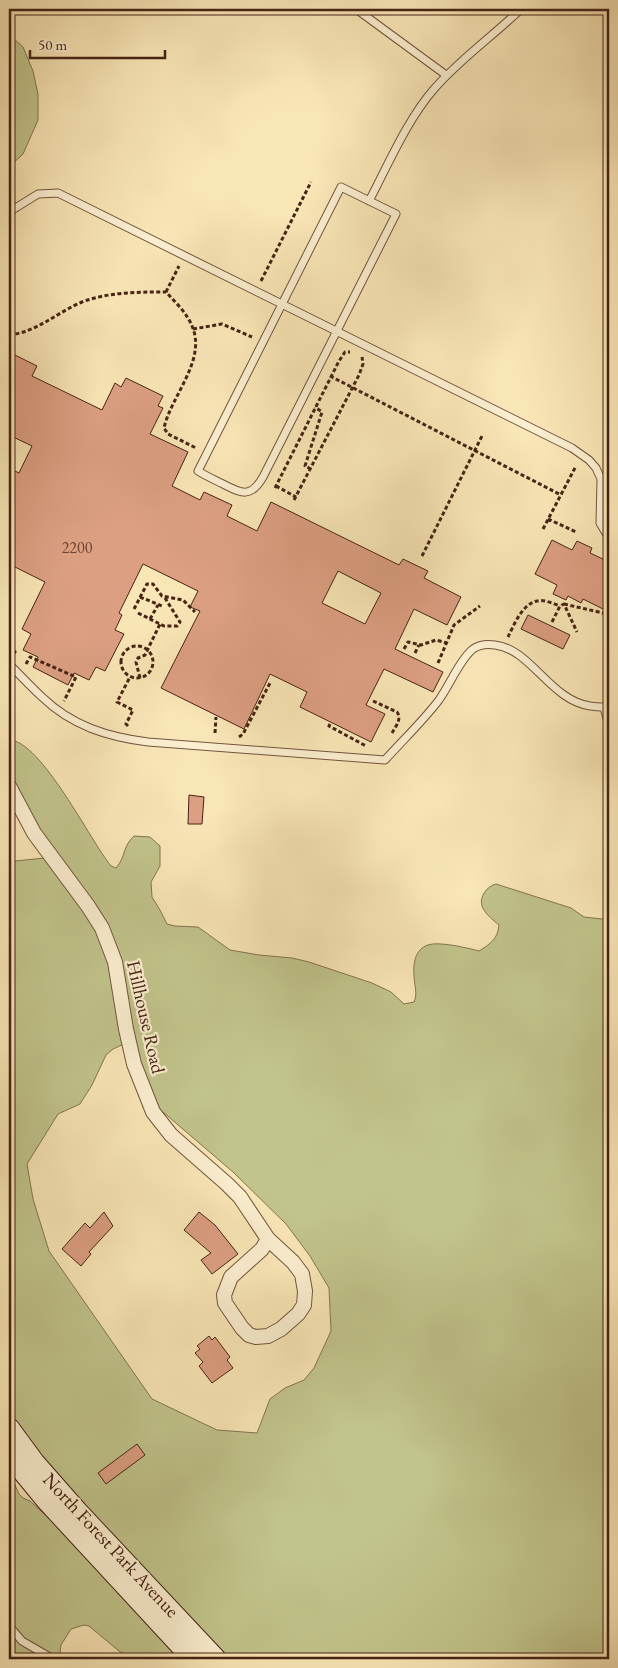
<svg xmlns="http://www.w3.org/2000/svg" width="618" height="1668" viewBox="0 0 618 1668" font-family="'EB Garamond',serif">
<style>
.green{fill:#c1c48b;stroke:#847450}
.building{fill:#dc9f82;stroke:#462315;fill-rule:evenodd}
.lines{fill:none;stroke-linecap:round;stroke-linejoin:round}
.service-casing{stroke:#73543d;stroke-width:9}
.minor-casing{stroke:#73543d;stroke-width:16}
.secondary-casing{stroke:#462315;stroke-width:22}
.path{stroke:#462315;stroke-width:3;stroke-dasharray:4 2.5;stroke-linecap:butt}
.service{stroke:#fbefd0;stroke-width:7}
.minor{stroke:#fbefd0;stroke-width:14}
.secondary{stroke:#fbefd0;stroke-width:20}
.labels{text-anchor:middle;dominant-baseline:central;stroke-width:4.5;stroke-linejoin:round;paint-order:stroke}
.number-label{font-size:16px;fill:#6c4230}
.street-label{font-size:19px;fill:#462315;stroke:#fbefd0}
</style>
<rect width="100%" height="100%" fill="#f9e6b6"/>
<filter id="stains"><feTurbulence type="fractalNoise" baseFrequency=".004" numOctaves="4"/><feColorMatrix values="0 0 0 0 .2 0 0 0 0 .09 0 0 0 0 .02 0 0 0 .5 -.17"/></filter>
<radialGradient id="worn" r=".72"><stop offset=".6" stop-color="#630" stop-opacity="0"/><stop offset="1" stop-color="#630" stop-opacity=".3"/></radialGradient>
<path class="green" d="M9,37h3l11,10 10,24 5,23v26l-15,34 -14,13z
M9,740c32,0 82,102 102,126l5,2c10,-11 6,-21 18,-32l16,1 10,9v20l-9,16 1,15 8,13 7,14 8,2 23,1 32,23 29,5 33,3 17,4 63,21 19,9 13,12 10,-2c4,-8 0,-18 0,-27 -1,-11 1,-26 14,-30 10,-4 40,3 51,6 11,-7 19,-12 20,-26 -6,-5 -14,-11 -17,-19 -3,-9 5,-20 14,-22l75,24 13,9 18,2 7,-3v743h-383l-173,-185 -19,-21 -25,-35v-552l6,-5 30,-3c17,22 38,42 51,67 19,36 22,79 30,118l-13,6 -7,6 -14,30 -12,19 -22,10 -31,50 6,35 16,52 103,148 65,31 40,3 13,-34 15,-11 19,-8 10,-12 17,-37 -2,-43 -19,-32 -24,-32 -53,-52 -77,-66 -17,-44 -8,-26 -9,-48 -1,-19 -11,-31 -13,-25 -42,-54 -27,-44 -19,-38z
M9,1479l5,4 5,11 4,4 7,3 23,21 131,137h-51l-14,-8 -30,-25 -5,-1 -13,4 -10,16 -1,7 7,7h-58z"/>
<path class="building" d="M9,352l28,14 -5,10 70,34 13,-27 6,4 5,-9 37,18 -5,10 5,2 -13,26 38,18 -16,34 28,14 4,-8 28,13 -5,11 30,15 14,-29 128,63 4,-6 25,12 -4,7 37,19 -14,28 -33,-16 -19,40 48,23 -10,20 -49,-23 -18,36 19,9 -14,28 -71,-35 7,-15 -37,-18 -26,55 -83,-41 39,-77 -10,-4 8,-16 -55,-27 -24,49 3,2 -7,15 9,4 -19,37 -9,-4 -7,13 -15,-7 -6,12 -35,-18 5,-10 -15,-7 8,-16 -9,-5 23,-47 -36,-18v-96l10,5 13,-27 -23,-11zM338,571l43,22 -16,31 -43,-21z
M552,540l20,10 5,-9 15,7 -2,5 15,7 -1,3 5,3v30l-6,13 -20,-10 -2,4 -13,-7 -2,4 -13,-6 4,-9 -22,-11z
M528,615l42,20 -7,14 -42,-20z
M189,795l15,2 -2,27h-14z
M104,1212l9,14 -24,26 2,2 -10,12 -19,-17 23,-26 5,5z
M199,1212l16,13 23,29 -26,20 -11,-14 10,-7 -27,-23z
M209,1336l3,4 3,-3 15,20 -3,3 6,8 -21,15 -13,-17 4,-4 -8,-9 5,-4 -3,-3z
M137,1444l8,11 -39,29 -8,-11z"/>
<g class="lines">
<g class="service-casing">
<path id="service" d="M356,9l90,66
M341,187l55,27 -133,263c-12,21 -21,17 -40,7 -8,-4 -17,-8 -25,-13z
M369,201c19,-36 38,-81 65,-112 26,-30 59,-53 87,-80
M9,212l29,-18 20,-1 514,255 17,12 7,8 5,11 -1,44 7,12h2
M9,664c11,11 21,22 33,33 30,29 66,40 106,45l237,18c18,-20 38,-39 54,-60 10,-14 22,-42 34,-51 7,-5 15,-5 22,-4 36,4 55,55 95,61 7,1 13,2 19,0
M604,708l5,17
M9,1626l13,15 31,18"/>
</g>
<g class="minor-casing">
<path id="minor" d="M9,786l25,47 54,73 14,22 13,34 11,67 8,35 19,48 18,23 56,49 13,13 28,42 25,23 9,12 3,17 -1,14 -6,9 -17,15 -13,7 -12,1 -7,-2 -7,-7 -17,-25 -1,-8 7,-18 31,-28 6,-10"/>
</g>
<g class="secondary-casing">
<path id="secondary" d="M9,1428l25,34 44,50 138,147
M9,1455l37,45 147,159"/>
</g>
<path class="path" d="M261,281l50,-99
M166,292l13,-26
M193,329l29,-5 30,13
M9,335c28,-3 47,-22 73,-33 27,-10 55,-10 84,-10 9,10 21,21 26,34 15,34 -21,70 -28,102l4,6 28,14
M330,376l231,119
M311,469l-6,-3 17,-54 -7,-5
M276,486l20,11
M275,488l64,-127 6,-9h5
M294,500l65,-125 4,-11 -1,-7
M548,519l28,13
M543,529l33,-63
M422,556l61,-122
M140,597l22,9
M564,604l39,9 6,-3
M134,609l13,-25h6l9,12 21,4 12,12
M138,613l26,13h13l3,-4 -15,-24
M603,613l6,5
M150,619l8,-14
M552,622l8,-16 4,-2 13,28
M508,637c6,-12 14,-33 29,-36 7,-2 17,3 23,5
M121 662a16 16 0 1 1 32 0a16 16 0 1 1-32 0Z
M9,647l7,6
M404,649l4,-7 13,3 15,-5 11,3
M415,653l4,-8
M438,663l16,-38 26,-19
M26,664l4,-7 46,20 -12,24
M140,678l-4,-16 2,-4 7,-3 15,-31
M373,701l24,11c5,7 -1,14 -5,21
M330,724l-1,2 37,20
M128,726l-2,-2 7,-14 -16,-8 13,-25
M215,733l1,-16
M239,737l4,-3 27,-51"/>
<use href="#service" class="service"/>
<use href="#minor" class="minor"/>
<use href="#secondary" class="secondary"/>
</g>
<g class="labels">
<g class="number-label">
<text x="77" y="547">2200</text>
</g>
<g class="street-label">
<text transform="translate(146 1017) rotate(77)">Hillhouse Road</text>
<text transform="translate(111 1545) rotate(47)">North Forest Park Avenue</text>
</g>
</g>
<rect width="618" height="1668" fill="none" stroke="#f9e6b6" stroke-width="30"/>
<rect x="10" y="10" width="598" height="1648" fill="none" stroke="#462315" stroke-width="2.5"/>
<rect x="15" y="15" width="588" height="1638" fill="none" stroke="#462315"/>
<path d="M30 50v8h135v-8" fill="none" stroke="#462315" stroke-width="2.5"/>
<text x="38" y="50" font-size="15" fill="#462315" stroke="#fbefd0" stroke-width="4" paint-order="stroke">50 m</text>
<rect width="100%" height="100%" filter="url(#stains)"/>
<rect width="100%" height="100%" fill="url(#worn)"/>
</svg>
